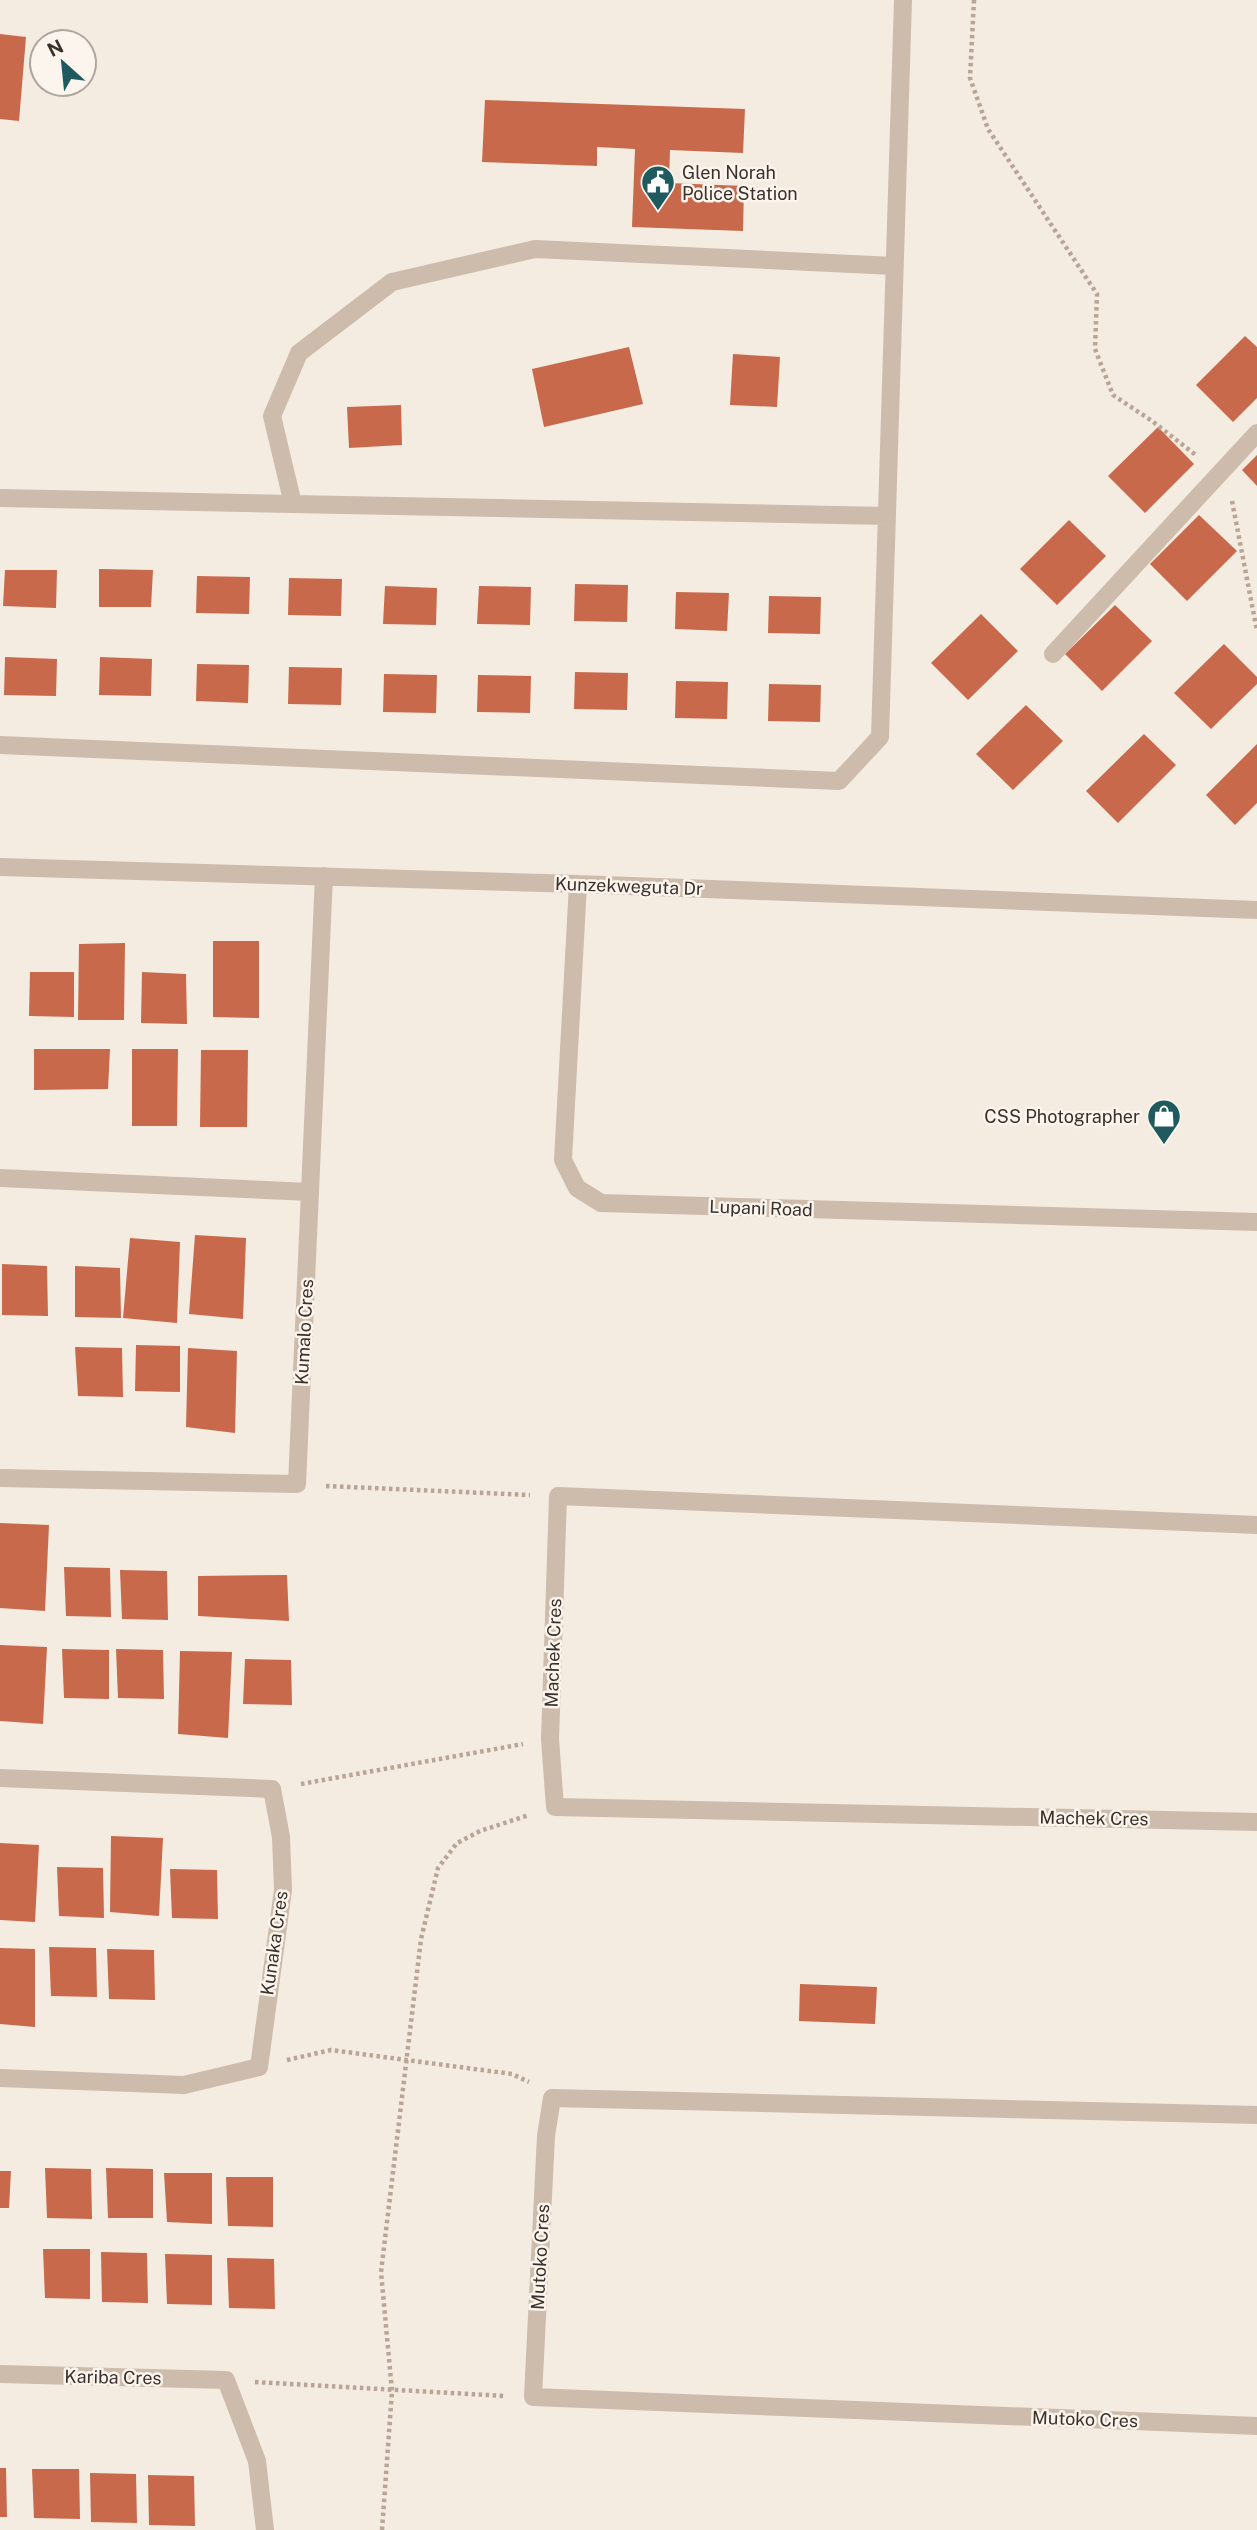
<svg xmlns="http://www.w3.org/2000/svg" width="1257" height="2530" viewBox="0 0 1257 2530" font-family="'Public Sans',sans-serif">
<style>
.building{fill:#c8694b}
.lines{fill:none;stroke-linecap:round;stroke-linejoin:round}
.path{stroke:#b9a596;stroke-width:4.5;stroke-dasharray:3.5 3.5;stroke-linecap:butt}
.minor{stroke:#cdbbac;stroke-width:18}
.labels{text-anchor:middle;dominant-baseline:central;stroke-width:5;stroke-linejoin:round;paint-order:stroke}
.poi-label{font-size:18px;fill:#3b302b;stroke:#fbf5ee;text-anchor:start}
.street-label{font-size:18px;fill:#3b302b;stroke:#fbf5ee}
</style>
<rect width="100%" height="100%" fill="#f4ebe1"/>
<path class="building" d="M0,34l26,3 -7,84 -19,-2z
M485,100l260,9 -2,44 -73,-3 -1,33 75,3 -1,45 -111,-4 3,-78 -38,-2v19l-115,-4z
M1245,336l12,11v51l-24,24 -37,-37z
M629,347l14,57 -99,23 -12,-58z
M733,354l47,3 -3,50 -47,-2z
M401,405l1,40 -53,3 -2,-41z
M1158,427l36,37 -49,49 -37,-37z
M1257,455v31l-15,-16z
M1199,515l38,36 -50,50 -37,-37z
M1069,520l37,36 -49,49 -37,-36z
M99,569l54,1 -2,37h-52z
M5,570h52l-1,38 -53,-2z
M197,576l53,1 -1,37 -53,-1z
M289,578l53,1 -1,37 -53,-1z
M575,584l53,1 -1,37 -53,-1z
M385,586l52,2 -1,37 -53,-1z
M479,586l52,1 -1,38 -53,-1z
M676,592l53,1 -2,38 -52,-2z
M769,596l52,1 -1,37 -52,-1z
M1115,605l37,36 -50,50 -37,-37z
M981,614l37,37 -50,49 -37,-37z
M1224,644l33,33v7l-46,45 -37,-36z
M5,657l52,2 -1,37 -52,-1z
M100,657l52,2 -1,37 -52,-1z
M197,664l52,1 -1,38 -52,-2z
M289,667l53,1 -1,37 -53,-1z
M575,672l53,1 -1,37 -53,-1z
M384,674l53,1 -1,38 -53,-1z
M478,675l53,1 -1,37 -53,-1z
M676,681l52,1 -1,37 -52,-1z
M769,684l52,1 -1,37 -52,-1z
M1026,705l37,36 -50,49 -37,-36z
M1144,734l32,31 -58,58 -32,-32z
M1257,744v59l-22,22 -29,-30z
M213,941h46v77l-46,-1z
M125,943l-1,77h-46l1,-76z
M30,972h44v45l-45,-1z
M142,972l44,2 1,50 -46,-1z
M34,1049h76l-2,40 -74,1z
M132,1049h46l-1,77h-45z
M201,1050h47l-1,77h-47z
M195,1235l51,3 -3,81 -54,-5z
M130,1238l50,4 -3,81 -54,-5z
M2,1264l45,2 1,50 -46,-1z
M75,1266l45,2 1,50 -46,-1z
M136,1345l44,1v46l-45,-1z
M75,1347l47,1 1,49 -45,-1z
M188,1348l49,3 -2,82 -49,-6z
M0,1523l49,2 -4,86 -45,-3z
M64,1567l46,1 1,49 -45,-1z
M120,1570l47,1 1,49 -46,-1z
M287,1575l2,46 -91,-5v-40z
M0,1645l47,2 -4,77 -43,-3z
M62,1649l47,1v49l-45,-1z
M116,1649l47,1 1,49 -46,-1z
M180,1651l52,1 -4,86 -50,-4z
M245,1659l46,1 1,45 -49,-1z
M111,1836l52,2 -4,78 -49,-4z
M0,1843l39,2 -4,77 -35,-2z
M57,1867l46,1 1,50 -45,-2z
M170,1869l47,1 1,49 -46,-1z
M49,1947l47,1 1,49 -46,-1z
M0,1948l35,1v78l-35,-3z
M107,1949l47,1 1,50 -46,-1z
M800,1984l77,3 -2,37 -76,-3z
M45,2168l46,1 1,50 -45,-1z
M106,2168l47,1v49h-45z
M0,2171h11l-2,37h-9z
M164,2173h48v51l-45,-2z
M226,2177h47v50l-45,-1z
M43,2249h47v50l-45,-1z
M101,2252l46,1 1,50 -46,-1z
M165,2254l47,1v50l-45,-1z
M227,2258l47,1 1,50 -46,-1z
M0,2468h6l1,49h-7z
M32,2469h47l1,50 -46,-1z
M90,2473l46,1 1,49 -46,-1z
M148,2475l46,1 1,50 -46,-1z"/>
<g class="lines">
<path class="path" d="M974,0l-4,78 18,51 109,165 -2,55 18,46 39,26 45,35
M1232,501l25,130
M326,1486l204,9
M301,1784l222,-40
M287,2060l44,-10 181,24 17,8
M255,2382l250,14
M382,2530l10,-139 -11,-119 40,-333 17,-71 19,-25 23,-12 49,-16"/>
<path class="minor" d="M0,498l887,18
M293,504l-21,-88 27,-63 93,-71 143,-33 359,17
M1053,654l204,-221
M0,745l839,36 41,-44 23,-737
M0,867l578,17 679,26
M578,884l-15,276 14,28 24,15 656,19
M0,1178l310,14
M0,1478l297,6 27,-608
M1257,1525l-699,-29 -8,243 5,68 702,15
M0,1778l272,11 9,48 2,53 -24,177 -75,18 -184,-7
M1257,2115l-705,-17 -6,38 -13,261 724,29
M0,2374l226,6 31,81 8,69"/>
</g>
<defs>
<g id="civic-pin" transform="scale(1.75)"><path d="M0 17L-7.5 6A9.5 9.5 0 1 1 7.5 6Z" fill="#1f5a5e" stroke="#fbf5ee"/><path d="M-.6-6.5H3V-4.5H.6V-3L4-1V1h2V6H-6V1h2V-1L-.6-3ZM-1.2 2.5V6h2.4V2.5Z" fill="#fff"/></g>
<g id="shop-pin" transform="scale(1.75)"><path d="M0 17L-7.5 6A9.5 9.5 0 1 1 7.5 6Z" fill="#1f5a5e" stroke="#fbf5ee"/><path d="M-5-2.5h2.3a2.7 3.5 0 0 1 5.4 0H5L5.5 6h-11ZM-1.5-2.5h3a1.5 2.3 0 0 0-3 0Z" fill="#fff"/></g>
</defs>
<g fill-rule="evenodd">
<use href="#civic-pin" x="658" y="182"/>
<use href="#shop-pin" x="1164" y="1116"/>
</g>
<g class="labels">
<g class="poi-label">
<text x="682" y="172">Glen Norah<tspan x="682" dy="21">Police Station</tspan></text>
<text x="1140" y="1116" text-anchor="end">CSS Photographer</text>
</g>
<g class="street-label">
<text transform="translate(629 886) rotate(2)">Kunzekweguta Dr</text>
<text transform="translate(761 1208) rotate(2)">Lupani Road</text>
<text transform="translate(304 1332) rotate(-87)">Kumalo Cres</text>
<text transform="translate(553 1653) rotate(-88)">Machek Cres</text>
<text transform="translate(1094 1818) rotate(1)">Machek Cres</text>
<text transform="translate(274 1943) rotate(-82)">Kunaka Cres</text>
<text transform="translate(540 2257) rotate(-87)">Mutoko Cres</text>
<text transform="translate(113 2377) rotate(1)">Kariba Cres</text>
<text transform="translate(1085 2419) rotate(2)">Mutoko Cres</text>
</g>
</g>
<g transform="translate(63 63) rotate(333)"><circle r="33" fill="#fbf5ee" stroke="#aea6a0" stroke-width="2"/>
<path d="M0-5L12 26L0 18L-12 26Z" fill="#1f5a5e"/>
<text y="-10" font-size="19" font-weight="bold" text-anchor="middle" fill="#3b302b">N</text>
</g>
</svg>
